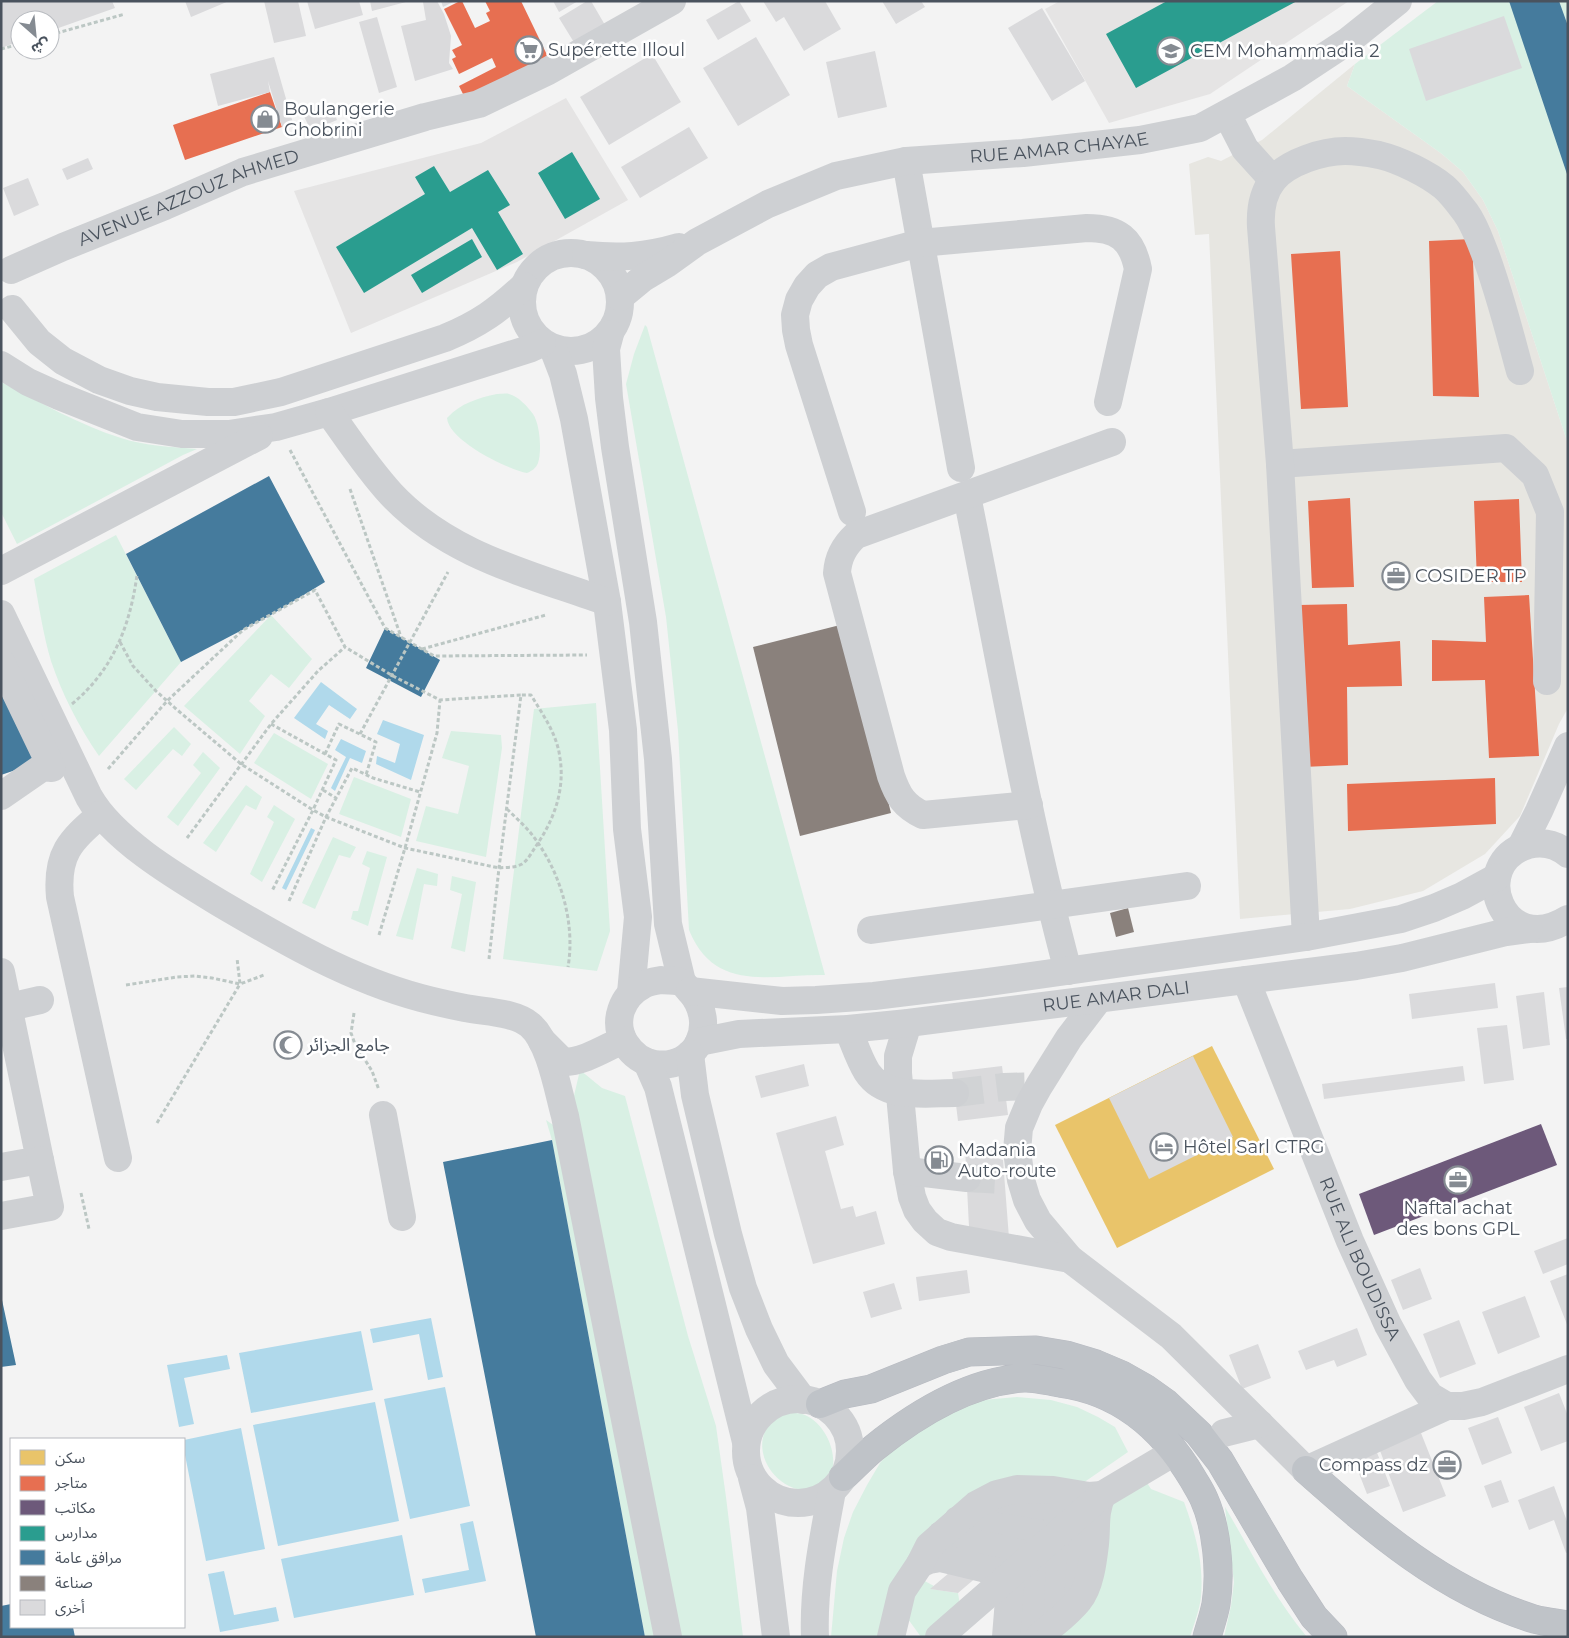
<svg xmlns="http://www.w3.org/2000/svg" width="1569" height="1638" viewBox="0 0 1569 1638" font-family="Montserrat,'Noto Sans Arabic',sans-serif">
<style>
.commercial{fill:#e7e6e1}
.education{fill:#e5e4e4}
.green{fill:#d9f0e4}
.water{fill:#b0d9eb}
.homes{fill:#e9c46a}
.shops{fill:#e76f51}
.offices{fill:#6d597a}
.schools{fill:#2a9d8f}
.public{fill:#457b9d}
.industry{fill:#8a817c}
.building{fill:#dadadc}
.lines{fill:none;stroke-linecap:round;stroke-linejoin:round}
.minor-tunnel{stroke:#d1d3d5;stroke-width:28;stroke-dasharray:28 14;stroke-linecap:butt}
.highway-casing{stroke:#b8bbc2;stroke-width:29}
.path{stroke:#bcc7c4;stroke-width:3;stroke-dasharray:4 2.5;stroke-linecap:butt}
.minor{stroke:#ced0d3;stroke-width:28}
.highway{stroke:#bfc3c8;stroke-width:28}
.labels{text-anchor:middle;dominant-baseline:central;stroke-width:5;stroke-linejoin:round;paint-order:stroke}
.poi-label{font-size:18px;fill:#4a535e;stroke:#fff;text-anchor:start}
.street-label{font-size:18px;fill:#4a535e;stroke:#fff}
</style>
<rect width="100%" height="100%" fill="#f3f3f3"/>
<path class="commercial" d="M1355,64l-8,22 95,68 21,18 20,28 15,31 70,213v264l-9,16 -39,92 -35,38 -62,37 -73,18 -110,10 -31,-685 -14,1 -6,-71 19,-7 13,4 41,-21z"/>
<path class="education" d="M1060,1h289l-139,93 -101,29 -64,-114z
M566,98l62,102 -111,62 -166,71 -57,-142 187,-48z"/>
<path class="green" d="M1438,1h130v443l-70,-213 -15,-31 -20,-28 -21,-18 -95,-68 8,-22z
M645,325l2,2 178,648c-53,-1 -110,19 -136,-45l-11,-199 -12,-114 -40,-233 8,-30z
M1,382c39,20 78,43 120,56 24,8 51,9 76,11l-14,6 -166,89 -16,-32z
M497,394c4,0 9,-1 12,0 9,2 19,13 24,20 7,10 9,37 5,49 -2,5 -6,8 -11,10 -20,-4 -78,-32 -80,-55 14,-15 31,-20 50,-24z
M116,535l65,127 -82,94c-20,-29 -37,-62 -48,-95 -8,-27 -12,-55 -17,-82z
M271,615l41,44 -23,29 -18,-14 -22,27 16,15 -25,38 -56,-48z
M596,703l14,228 -13,40 -94,-12 31,-250z
M174,727l17,17 -9,12 -9,-7 -37,41 -12,-11z
M451,731l50,4 1,13 -16,109 -70,-16 10,-35 32,8 11,-48 -27,-8z
M274,733l54,31 -17,35 -57,-36z
M203,752l17,16 -42,58 -11,-9 34,-44 -8,-8z
M354,777l57,22 -10,38 -62,-23z
M246,785l16,12 -6,13 -10,-5 -30,47 -13,-9z
M274,805l21,14 -33,63 -12,-8 24,-52 -7,-5z
M333,837l23,10 -6,11 -11,-3 -24,54 -13,-6z
M367,851l20,6 -19,69 -17,-7 2,-8h5l12,-43 -8,-4z
M417,868l21,6 -1,12 -13,-2 -11,56 -17,-4z
M452,876l24,6 -11,70 -14,-4 11,-54 -12,-4z
M580,1070l22,18 23,8 63,240 28,90 10,71 17,140h-69l-104,-524z
M546,1120l13,9 100,508h-14l-93,-497z
M1017,1397l34,3 26,7 21,10 17,10 13,25 -45,31 -86,-1 -118,155h-48l6,-66 7,-33 9,-26 14,-27 13,-22 16,-18 51,-33 36,-12z
M790,1412c5,1 10,1 15,3 21,9 35,41 25,62 -4,8 -14,13 -22,13 -34,2 -62,-44 -35,-70 4,-4 11,-6 17,-8z
M1144,1478l7,11 33,13c11,30 20,61 17,94 -1,13 -7,28 -11,41h-142l61,-132z
M1225,1507c26,44 49,91 82,130h-83l7,-31 3,-24z
M921,1579l13,7 -3,3 27,4 2,12 -35,32h-4l-13,-18 1,-26z"/>
<path class="water" d="M321,682l36,27 -7,10 -21,-14 -13,19 12,7 -3,8 -31,-21z
M383,720l41,15 -13,45 -35,-16 1,-8 18,7 5,-19 -23,-10z
M341,739l25,12 -4,12 -12,-5 -15,33 -4,-3 15,-31 -11,-7z
M311,828l4,2 -29,60 -4,-2z
M431,1318l12,59 -15,3 -9,-46 -46,9 -3,-14z
M361,1331l12,59 -122,23 -12,-60z
M227,1355l3,14 -46,9 10,46 -15,3 -12,-62z
M445,1387l25,119 -60,13 -26,-120z
M375,1402l24,119 -121,25 -25,-121z
M241,1428l24,121 -59,12 -22,-111v-10z
M473,1521l13,60 -61,12 -3,-14 47,-9 -9,-46z
M402,1535l12,60 -120,23 -13,-59z
M224,1571l10,44 42,-8 3,14 -59,11 -12,-58z"/>
<path class="homes" d="M1212,1046l62,123 -157,79 -62,-123z"/>
<path class="shops" d="M460,1h2l13,27 15,-7 -4,-8 4,-2 -5,-10h36l28,58 -83,41 -7,-14 37,-19 -4,-9 -33,16 -7,-15 4,-2 -4,-7 10,-5 -18,-36z
M270,92l12,35 -97,33 -12,-35z
M1472,239l7,158 -46,-1 -4,-155z
M1340,251l8,156 -47,2 -10,-155z
M1350,498l4,89 -42,1 -4,-87z
M1519,499l3,83h-45l-3,-81z
M1529,595l10,161 -50,2 -4,-78 -53,1v-41l54,2 -2,-45z
M1347,604l1,41 52,-4 2,45 -55,1 1,78 -45,2 -4,-162z
M1495,778l1,46 -148,7 -1,-47z"/>
<path class="offices" d="M1541,1124l16,41 -183,70 -15,-41z"/>
<path class="schools" d="M1167,1h130l-161,87 -30,-54z
M572,152l28,47 -35,20 -27,-46z
M434,166l16,26 38,-22 22,35 -12,7 25,42 -26,16 -25,-42 -108,65 -28,-46 89,-53 -10,-17z
M472,239l10,18 -60,36 -11,-18z"/>
<path class="public" d="M1509,1h50l9,25v151z
M269,476l56,106 -54,33 -90,47 -55,-108z
M385,628l55,32 -19,37 -55,-29z
M1,681l41,80 -41,14z
M552,1140l93,497h-109l-93,-475z
M2,1300l14,65 -15,2v-66z
M11,1604v23h62l2,10h-74v-31z"/>
<path class="industry" d="M844,624l47,189 -91,23 -47,-189z
M1128,908l6,24 -18,5 -6,-24z"/>
<path class="building" d="M2,1h110l3,7 -65,23v-11h-30v21l-19,7z
M185,1h44l-38,16z
M264,1h34l8,35 -32,7z
M307,1h52l4,14 -48,14z
M370,1h36v1l-34,9z
M437,1l7,13 7,22 -2,27 4,6 -38,12 -14,-55 25,-6 -3,-18z
M441,1h14l-12,6z
M553,1h25l-19,11z
M587,1h4l14,24 -30,19 -16,-26z
M739,1l12,20 -33,19 -12,-20z
M763,1h62l16,28 -37,22 -20,-34 -8,5z
M882,1h39l4,6 -29,17z
M1042,8l43,73 -33,20 -44,-73z
M1504,16l18,52 -96,33 -17,-52z
M377,17l20,70 -18,6 -20,-71z
M756,37l34,58 -52,31 -35,-58z
M875,51l12,56 -49,11 -12,-56z
M652,54l29,48 -72,43 -29,-48z
M274,57l19,66 -11,4 -14,-46 2,11 -52,14 -8,-32z
M313,107l4,8 15,-7 5,12 -26,11 -9,-19z
M689,127l19,31 -68,40 -19,-31z
M88,158l5,11 -26,11 -5,-11z
M28,178l11,27 -25,11 -11,-28z
M1495,983l3,25 -86,11 -3,-25z
M1568,987v52h-2l-7,-51z
M1544,992l6,53 -27,4 -7,-53z
M1507,1025l7,55 -30,4 -7,-56z
M1193,1056l40,81 -84,42 -40,-81z
M804,1064l5,22 -48,12 -6,-22z
M1002,1066l6,49 -50,6 -6,-49z
M1463,1066l2,15 -141,18 -2,-15z
M836,1116l8,29 -19,6 16,58 12,-3 3,11 20,-6 9,33 -72,20 -37,-131z
M965,1148l38,12 6,78 -40,-11z
M1568,1238v26l-25,10 -9,-23z
M1420,1268l12,31 -29,11 -12,-30z
M967,1270l3,23 -51,8 -3,-24z
M1568,1274v53l-18,-46z
M894,1283l8,26 -31,9 -8,-26z
M1525,1296l15,41 -42,17 -16,-42z
M1459,1320l17,44 -36,14 -17,-44z
M1357,1328l10,27 -30,12 -3,-7 -28,10 -8,-19z
M1258,1344l13,34 -29,11 -13,-34z
M1559,1393l9,23v25l-27,10 -17,-44z
M1498,1417l14,36 -30,12 -14,-37z
M1421,1433l25,63 -43,16 -24,-64z
M1376,1450l14,36 -23,8 -14,-36z
M1501,1480l8,22 -17,6 -8,-22z
M1554,1486l14,38v28l-2,1 -12,-33 -25,10 -11,-30z
M1038,1498l27,4 -107,91 -28,-4z"/>
<g class="lines">
<path class="minor-tunnel" d="M955,1093l49,-6 35,-1
M967,1178l36,2"/>
<g class="highway-casing">
<path id="highway" d="M820,1404l25,-10 26,-5 72,-29 26,-8 67,-2 30,5 30,9 26,11 23,13 21,15 33,31 21,27 70,119 24,37 19,20
M1306,1470c69,61 138,121 228,149 11,3 23,4 34,6
M843,1477c10,-9 20,-20 31,-29 41,-33 94,-66 149,-70 11,-1 25,3 37,5 61,8 103,45 133,96 4,7 8,13 11,20 13,29 17,74 12,105 -2,11 -6,22 -9,33"/>
</g>
<path class="path" d="M50,35l75,-21
M1,49l19,-5
M290,450l95,178 49,28 153,-1
M350,489l51,148
M120,642l13,24 23,25 19,17 66,56 72,46 13,7 79,31 94,20c7,-1 16,0 23,-4 6,-4 10,-12 14,-18 18,-26 29,-56 24,-88 -3,-24 -17,-43 -29,-63h-10
M422,649l124,-34
M72,704c41,-34 58,-78 65,-129
M271,724l65,36 -23,50 -41,81
M360,734l88,-162
M325,754l14,-30 37,18 -10,33
M108,769l59,-68 76,-71 72,-40 30,57 48,29 47,24 81,-5 -22,173 -10,91
M323,790l13,8
M507,809c7,7 15,14 22,22 30,36 47,90 39,136
M187,838l84,-114 47,-53 27,-24
M289,901l37,-84 26,-49 21,10 47,14
M379,935l26,-87 32,-115 3,-33
M126,985l51,-8 18,-1 17,2 28,6 24,-9
M354,1013l-3,20 4,11 17,27 7,19
M157,1123l83,-139 -3,-26
M81,1193l8,36"/>
<g class="minor">
<path d="M1227,114l18,35 28,31"/>
<path d="M906,161l55,307"/>
<circle cx="571" cy="302" r="49"/>
<path d="M586,255c34,3 59,2 93,-8"/>
<path id="s1" d="M11,270l52,-23 102,-41 78,-34 182,-55 54,-13 69,-33 124,-70"/>
<path id="s2" d="M620,297l23,-19 25,-15 29,-21 71,-38 68,-28 70,-15 117,-8 117,-13 60,-12 92,-50 56,-37 50,-40"/>
<path d="M12,309l27,33 24,19 36,19 31,11 27,6 51,5h26l47,-10 164,-54c34,-14 52,-27 79,-52"/>
<path d="M610,334l-4,15 3,49 6,49 28,175 15,137 10,165 14,58"/>
<path d="M553,348l10,26 11,45 33,183 16,128 4,99 11,88 -7,76"/>
<path d="M1,365l27,17 31,14 78,31 45,7h47l47,-7 53,-15 200,-63 13,-6"/>
<path d="M329,412c20,28 39,57 62,82 58,62 139,80 216,108"/>
<path d="M1280,464l226,-16 29,27 15,37 -3,169"/>
<path d="M967,496c32,158 59,318 101,475"/>
<path d="M852,512l-53,-167 -3,-15 -1,-15 4,-15 8,-14 10,-11 14,-8 89,-24 167,-15c31,0 45,11 51,41l-30,133"/>
<path d="M1,571l258,-135"/>
<path d="M1,614l88,183c25,44 91,82 134,108 63,37 127,74 198,93 15,4 29,7 44,10 20,4 50,4 65,17 20,17 28,66 35,91l103,521"/>
<path d="M1,662l51,106 -9,-1 -42,29"/>
<path d="M1029,805l-106,10c-19,-9 -25,-19 -32,-39l-54,-203c1,-16 7,-27 19,-38l256,-93"/>
<path d="M100,815c-30,26 -44,39 -40,82l58,261"/>
<path d="M1521,847l18,-36 29,-65"/>
<path d="M1568,854c-12,-10 -25,-13 -40,-9 -61,18 -26,115 40,74"/>
<path d="M871,930l316,-44"/>
<path d="M1306,937l-26,-473 -19,-237c-1,-17 1,-33 12,-47 15,-18 50,-29 72,-29 11,0 24,2 34,4 21,5 49,19 65,32 8,7 16,18 22,26 8,11 13,25 18,38 15,39 25,80 36,120"/>
<path d="M1,972l39,188 -39,7"/>
<path d="M661,980c6,1 14,0 19,2 4,1 8,7 11,10 27,32 6,78 -36,72 -13,-2 -23,-10 -30,-21 -13,-22 -3,-47 18,-58 5,-3 12,-4 18,-5z"/>
<path id="s3" d="M1246,980l104,261 38,84 30,55 12,16 17,10h16l19,-4 86,-33"/>
<path d="M690,991l92,10 34,-1 58,-4 107,-13 325,-46 95,-18 33,-11 28,-12 35,-19"/>
<path d="M1098,1000l-29,38 -30,48 -10,18 -10,24 -2,23 4,29 6,20 11,21 32,38 101,77 135,134 141,-64"/>
<path d="M1,1009l39,-9"/>
<path d="M908,1023l-10,33v17l9,98 5,26 5,13 8,11 12,11 14,5 119,22"/>
<path d="M848,1029c6,14 11,30 19,43 18,28 59,21 88,21"/>
<path d="M542,1041l21,21c21,0 42,-14 60,-22"/>
<path id="s4" d="M699,1042l40,-8 109,-5 60,-6 448,-57 46,-8 104,-26 23,-3"/>
<path d="M690,1054l5,41 33,139 15,54 16,41 17,35 27,36"/>
<path d="M647,1062l11,25 88,355"/>
<path d="M383,1115l19,102"/>
<path d="M907,1171l60,7"/>
<path d="M1,1216l49,-9 -10,-47"/>
<circle cx="798" cy="1451" r="52"/>
<path d="M1224,1433l36,-9"/>
<path d="M752,1478l8,30 16,129"/>
<path d="M987,1502l90,14 -5,76"/>
<path d="M958,1520l97,16 -4,50 -1,40"/>
<path d="M941,1535l91,21 -3,81"/>
<path d="M920,1564l9,-4 11,-2 71,17 -5,62"/>
<path d="M815,1637c-2,-49 8,-98 17,-146"/>
<path d="M891,1637l11,-46 18,-27 9,-18 47,-41 21,-11 20,-5 36,1 36,6 13,-1c-8,18 -5,31 -7,49 -2,17 -5,43 -16,56 -11,14 -27,25 -40,37"/>
<path d="M939,1637l163,-142 64,-38"/>
</g>
<use href="#highway" class="highway"/>
</g>
<defs>
<g id="supermarket-ring" transform="scale(1.4375)"><circle r="9.5" fill="#fff" stroke="#858b92" stroke-width="1.5"/><path d="M-6-5.5h2.5l.6 2H6L4.5 2H-2.5L-4.4-4H-6ZM-1.5 3.2a1.3 1.3 0 1 0 .1 0ZM3 3.2a1.3 1.3 0 1 0 .1 0Z" fill="#858b92"/></g>
<g id="school-ring" transform="scale(1.4375)"><circle r="9.5" fill="#fff" stroke="#858b92" stroke-width="1.5"/><path d="M0-5L7-2L0 1L-7-2ZM-4 1L0 2.5L4 1V4Q0 6-4 4Z" fill="#858b92"/></g>
<g id="shop-ring" transform="scale(1.4375)"><circle r="9.5" fill="#fff" stroke="#858b92" stroke-width="1.5"/><path d="M-5-2.5h2.3a2.7 3.5 0 0 1 5.4 0H5L5.5 6h-11ZM-1.5-2.5h3a1.5 2.3 0 0 0-3 0Z" fill="#858b92"/></g>
<g id="office-ring" transform="scale(1.4375)"><circle r="9.5" fill="#fff" stroke="#858b92" stroke-width="1.5"/><path d="M-6-3h4V-5.5h4V-3h4V5H-6ZM-1-4.5V-3h2v-1.5ZM-6 0V1H6V0Z" fill="#858b92"/></g>
<g id="mosque-ring" transform="scale(1.4375)"><circle r="9.5" fill="#fff" stroke="#858b92" stroke-width="1.5"/><path d="M3.5-4.9A6 6 0 1 0 3.5 4.9A5 5 0 1 1 3.5-4.9Z" fill="#858b92"/></g>
<g id="hotel-ring" transform="scale(1.4375)"><circle r="9.5" fill="#fff" stroke="#858b92" stroke-width="1.5"/><path d="M-6-4.5h1.5V1H6V5H4.5V3h-9V5H-6ZM-4 0a1.8 1.8 0 1 1 3.6 0ZM.5 0V-2.5h3Q6-2.5 6 0Z" fill="#858b92"/></g>
<g id="fuel-ring" transform="scale(1.4375)"><circle r="9.5" fill="#fff" stroke="#858b92" stroke-width="1.5"/><path d="M-5.5-6h7V0h2V4h1.3V-2.5L3-4.5l.8-.8L6-3V5H2.5V1h-1V6h-7ZM-4.2-4.7v3.2H.2V-4.7Z" fill="#858b92"/></g>
</defs>
<g fill-rule="evenodd">
<use href="#supermarket-ring" x="529" y="50"/>
<use href="#school-ring" x="1171" y="51"/>
<use href="#shop-ring" x="265" y="119"/>
<use href="#office-ring" x="1396" y="576"/>
<use href="#mosque-ring" x="288" y="1045"/>
<use href="#hotel-ring" x="1164" y="1147"/>
<use href="#fuel-ring" x="939" y="1160"/>
<use href="#office-ring" x="1458" y="1180"/>
<use href="#office-ring" x="1447" y="1465"/>
</g>
<g class="labels">
<g class="poi-label">
<text x="548" y="50">Supérette Illoul</text>
<text x="1190" y="51">CEM Mohammadia 2</text>
<text x="284" y="109">Boulangerie<tspan x="284" dy="21">Ghobrini</tspan></text>
<text x="1415" y="576">COSIDER TP</text>
<text x="307" y="1045">جامع الجزائر</text>
<text x="1183" y="1147">Hôtel Sarl CTRG</text>
<text x="958" y="1150">Madania<tspan x="958" dy="21">Auto-route</tspan></text>
<text x="1458" y="1208" text-anchor="middle">Naftal achat<tspan x="1458" dy="21">des bons GPL</tspan></text>
<text x="1428" y="1465" text-anchor="end">Compass dz</text>
</g>
<g class="street-label">
<text stroke="none"><textPath href="#s2" startOffset="474">RUE AMAR CHAYAE</textPath></text>
<text stroke="none"><textPath href="#s1" startOffset="192">AVENUE AZZOUZ AHMED</textPath></text>
<text stroke="none"><textPath href="#s4" startOffset="420">RUE AMAR DALI</textPath></text>
<text stroke="none"><textPath href="#s3" startOffset="301">RUE ALI BOUDISSA</textPath></text>
</g>
</g>
<rect width="1569" height="1638" fill="none" stroke="#4a535e" stroke-width="5"/>
<rect x="10" y="1438" width="175" height="190" fill="#ffffff" stroke="#b7babf"/>
<rect x="20" y="1450" width="25" height="15" fill="#e9c46a" stroke="#b7babf"/>
<text x="55" y="1463" font-size="15" fill="#4a535e">سكن</text>
<rect x="20" y="1476" width="25" height="15" fill="#e76f51" stroke="#b7babf"/>
<text x="55" y="1488" font-size="15" fill="#4a535e">متاجر</text>
<rect x="20" y="1500" width="25" height="15" fill="#6d597a" stroke="#b7babf"/>
<text x="55" y="1513" font-size="15" fill="#4a535e">مكاتب</text>
<rect x="20" y="1526" width="25" height="15" fill="#2a9d8f" stroke="#b7babf"/>
<text x="55" y="1538" font-size="15" fill="#4a535e">مدارس</text>
<rect x="20" y="1550" width="25" height="15" fill="#457b9d" stroke="#b7babf"/>
<text x="55" y="1563" font-size="15" fill="#4a535e">مرافق عامة</text>
<rect x="20" y="1576" width="25" height="15" fill="#8a817c" stroke="#b7babf"/>
<text x="55" y="1588" font-size="15" fill="#4a535e">صناعة</text>
<rect x="20" y="1600" width="25" height="15" fill="#dadadc" stroke="#b7babf"/>
<text x="55" y="1613" font-size="15" fill="#4a535e">أخرى</text>
<g transform="translate(35 35) rotate(153)"><circle r="24" fill="#ffffff" stroke="#b7babf"/>
<path d="M0-4L9 19L0 12L-9 19Z" fill="#858b92"/>
<text y="-8" font-size="14" font-weight="bold" text-anchor="middle" fill="#4a535e">ش</text>
</g>
</svg>
